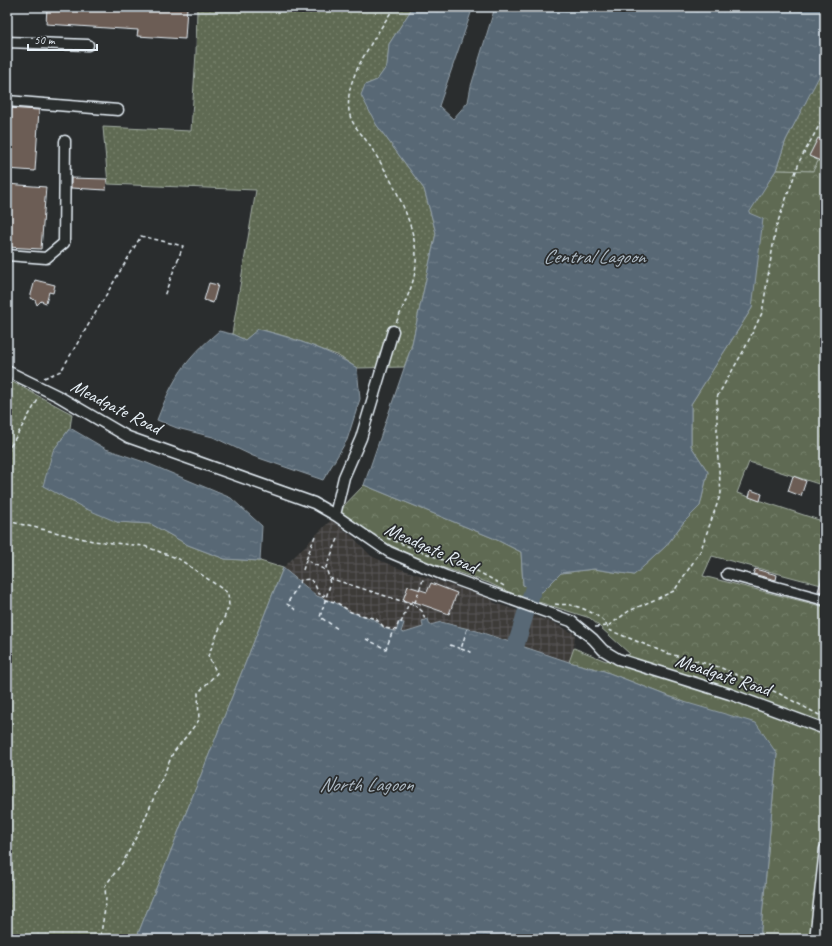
<svg xmlns="http://www.w3.org/2000/svg" width="832" height="946" viewBox="0 0 832 946" font-family="Caveat,sans-serif">
<style>
.industrial{fill:url(#industrial-grid)}
.grass{fill:url(#grass-dots);stroke:#a4aea5}
.forest{fill:url(#forest-crowns);stroke:#a4aea5}
.water{fill:url(#water-ripples);stroke:#929fa9}
.lines{fill:none;stroke-linecap:round;stroke-linejoin:round}
.river{stroke:#586875;stroke-width:17}
.building{fill:#6c5d54;stroke:#e8f1f8}
.minor-casing{stroke:#e8f1f8;stroke-width:13}
.path{stroke:#e8f1f8;stroke-width:1.5;stroke-dasharray:4 3;stroke-linecap:butt}
.minor{stroke:#2a2d2e;stroke-width:10}
.labels{text-anchor:middle;dominant-baseline:central;stroke-width:3.5;stroke-linejoin:round;paint-order:stroke}
.street-label{font-size:19px;fill:#e8f1f8;stroke:#2a2d2e}
.water-label{font-size:20px;font-style:italic;fill:#aebac4;stroke:#2a2d2e}
</style>
<defs>
<pattern id="industrial-grid" width="8" height="8" patternUnits="userSpaceOnUse"><rect width="8" height="8" fill="#3e3b39"/><path d="M0 4h8M4 0v8" fill="none" stroke="#5a5856"/></pattern>
<pattern id="grass-dots" width="8" height="8" patternUnits="userSpaceOnUse"><rect width="8" height="8" fill="#5f6b52"/><path d="M2 2h.1M6 6h.1" fill="none" stroke="#76816c" stroke-width="1.8" stroke-linecap="round"/></pattern>
<pattern id="forest-crowns" width="20" height="18" patternUnits="userSpaceOnUse"><rect width="20" height="18" fill="#5f6b52"/><path d="M2 6a3 3 0 1 1 6 0M12 15a3 3 0 1 1 6 0" fill="none" stroke="#76816c"/></pattern>
<pattern id="water-ripples" width="26" height="14" patternUnits="userSpaceOnUse"><rect width="26" height="14" fill="#586875"/><path d="M2 4q2-2 4 0t4 0M15 11q2-2 4 0t4 0" fill="none" stroke="#707e89"/></pattern>
</defs>
<rect width="100%" height="100%" fill="#2a2d2e"/>
<filter id="ink" filterUnits="userSpaceOnUse"><feTurbulence type="fractalNoise" baseFrequency=".025" numOctaves="2"/><feDisplacementMap in="SourceGraphic" scale="8" xChannelSelector="R" yChannelSelector="G"/><feConvolveMatrix kernelMatrix="1 2 1 2 8 2 1 2 1" color-interpolation-filters="sRGB"/></filter>
<g filter="url(#ink)">
<path class="industrial" d="M331,520l21,16 19,20 24,11 94,31 6,5 59,20 21,11 -1,14 -5,14 -92,-31 -36,-9 -37,11 -11,-2 -9,-3 -6,-7 -28,-9 -14,-9 -19,-7 -34,-28z"/>
<path class="grass" d="M197,7h216l-24,37 -2,22 -10,14 -12,5 11,39 48,65 12,44 -25,115 -7,19 -47,1 -20,-13 -49,-18 -29,-8 -14,11 -13,-6 24,-144 -148,-6 -5,-57 88,4 5,-78z
M825,62v86l-12,23 -37,-1 10,-30z
M7,379l65,35 -2,14 -17,23 64,71 34,2 37,21 37,14 35,2 23,7 -147,371h-129z"/>
<path class="forest" d="M825,148v338l-76,-24 -12,31 88,29v64l-113,-30 -9,20 122,31v332h-65l17,-185 -93,-52 -80,-31 -35,-9 5,-14 32,13 24,-7 -40,-36 -77,-24 -24,-11 -68,-23 -59,-29 -27,-16 29,-30 129,53 28,14 2,33 19,7 19,-19 33,-4 40,6 32,-29 17,-23 17,-17 8,-34 -17,-26v-42l61,-96 -4,-95 28,-43 37,1z"/>
<path class="water" d="M413,7h60l-34,99 14,13 15,-17 3,-16 24,-79h330v58l-39,75 -10,30 -27,43 14,6 -11,89 -61,96v42l17,26 -8,34 -17,17 -17,23 -32,29 -40,-6 -33,4 -19,19 -19,-7 -2,-33 -28,-14 -129,-53 47,-137 25,-115 -12,-44 -48,-65 -15,-29 4,-10 12,-5 10,-14 2,-22z
M258,329c35,9 69,20 99,39l3,31 -13,41 -24,40 -70,-24 -40,-19 -36,-9 -20,-8c16,-42 28,-60 62,-89l13,3 13,6z
M70,428l36,21 41,14 84,35 31,28 -2,35 -35,-2 -37,-14 -37,-21 -34,-2 -33,-14 -41,-22 10,-35z
M283,568l34,28 19,7 14,9 24,7 10,9 12,4 3,-10 5,1 -3,9 3,1 19,-6 -1,-6 6,-2 2,6 11,-3 36,9 92,31 35,9 80,31 72,21 21,31 -17,185h-624z"/>
<g class="lines">
<path class="river" d="M516,645l17,-56"/>
</g>
<path class="building" d="M47,7h140l-2,32 -48,-3 1,-6 -92,-6z
M7,108l32,2 -4,61 -28,-2z
M818,138l7,3v22l-16,-7z
M71,178l36,1 -1,11 -35,-2z
M7,184l39,3 -5,62 -34,-2z
M35,280l20,5 -2,8 -4,-1 -3,11 -5,-2 -4,4 -2,-5 -5,-2z
M209,283l9,2 -5,18 -9,-3z
M793,476l13,5 -5,15 -13,-5z
M751,490l11,4 -2,7 -11,-4z
M755,569l22,6 -1,5 -23,-6z
M823,575l2,1v17l-7,-2z
M431,583l26,10 -8,21 -37,-13 -1,2 -8,-3 5,-14 19,6z"/>
<g class="lines">
<g class="minor-casing">
<path id="minor" d="M7,42l81,3
M7,101l111,9
M7,255l39,3 18,-15 1,-102
M7,371l51,25 70,41 186,66 21,12 54,37 57,24 125,45 22,18 10,11 15,9 112,35 95,35
M335,515l9,-38 17,-39 32,-107
M727,574l98,26
M815,939l10,-90"/>
</g>
<path class="path" d="M394,7c-14,24 -42,61 -45,88 -3,28 8,31 21,51 20,30 48,80 46,117 -1,21 -12,41 -20,60
M44,378l17,-7 80,-135 42,10 -19,50
M7,452l32,-54
M7,521l86,20 51,5 35,13 49,34 1,13 -21,50 9,17 -19,20 1,27 -26,33 -33,77 -17,32 -18,24 1,17 -6,36
M315,536l-9,24 21,11
M387,538l56,22h22l3,6 38,21
M338,539l-12,28 3,11 85,27 10,-28
M303,570l3,-10
M329,579l1,6 -10,32 18,12
M322,597l5,-4
M324,600l12,2 15,10 25,7 9,9 11,2 3,-9 3,1
M555,604c5,1 10,0 15,1 13,2 35,12 39,25l57,23 53,14 61,27 43,23
M414,605l8,6 3,9
M296,610l-9,-6 14,-24 9,-1 5,6 4,9h5
M401,623l8,-20
M595,627l13,-1 21,-15 45,-20 26,-39 21,-59 -4,-45v-51l27,-47 18,-37 14,-86 24,-67 25,-45
M366,639l20,10 7,-19
M450,645l11,4 6,-20
M461,649l13,4"/>
<use href="#minor" class="minor"/>
</g>
</g>
<g class="labels">
<g class="street-label">
<text transform="translate(116 407) rotate(27)">Meadgate Road</text>
<text transform="translate(431 548) rotate(24)">Meadgate Road</text>
<text transform="translate(723 675) rotate(18)">Meadgate Road</text>
</g>
<g class="water-label">
<text x="594" y="256">Central Lagoon</text>
<text x="366" y="784">North Lagoon</text>
</g>
</g>
<rect width="832" height="946" fill="none" stroke="#2a2d2e" stroke-width="24"/>
<rect x="12" y="12" width="808" height="922" fill="none" stroke="#e8f1f8" stroke-width="1.5" filter="url(#ink)"/>
<path d="M28 44v6h69v-6" fill="none" stroke="#e8f1f8" stroke-width="2"/>
<text x="34" y="44" font-size="12" fill="#e8f1f8" stroke="#2a2d2e" stroke-width="3" paint-order="stroke">50 m</text>
</svg>
